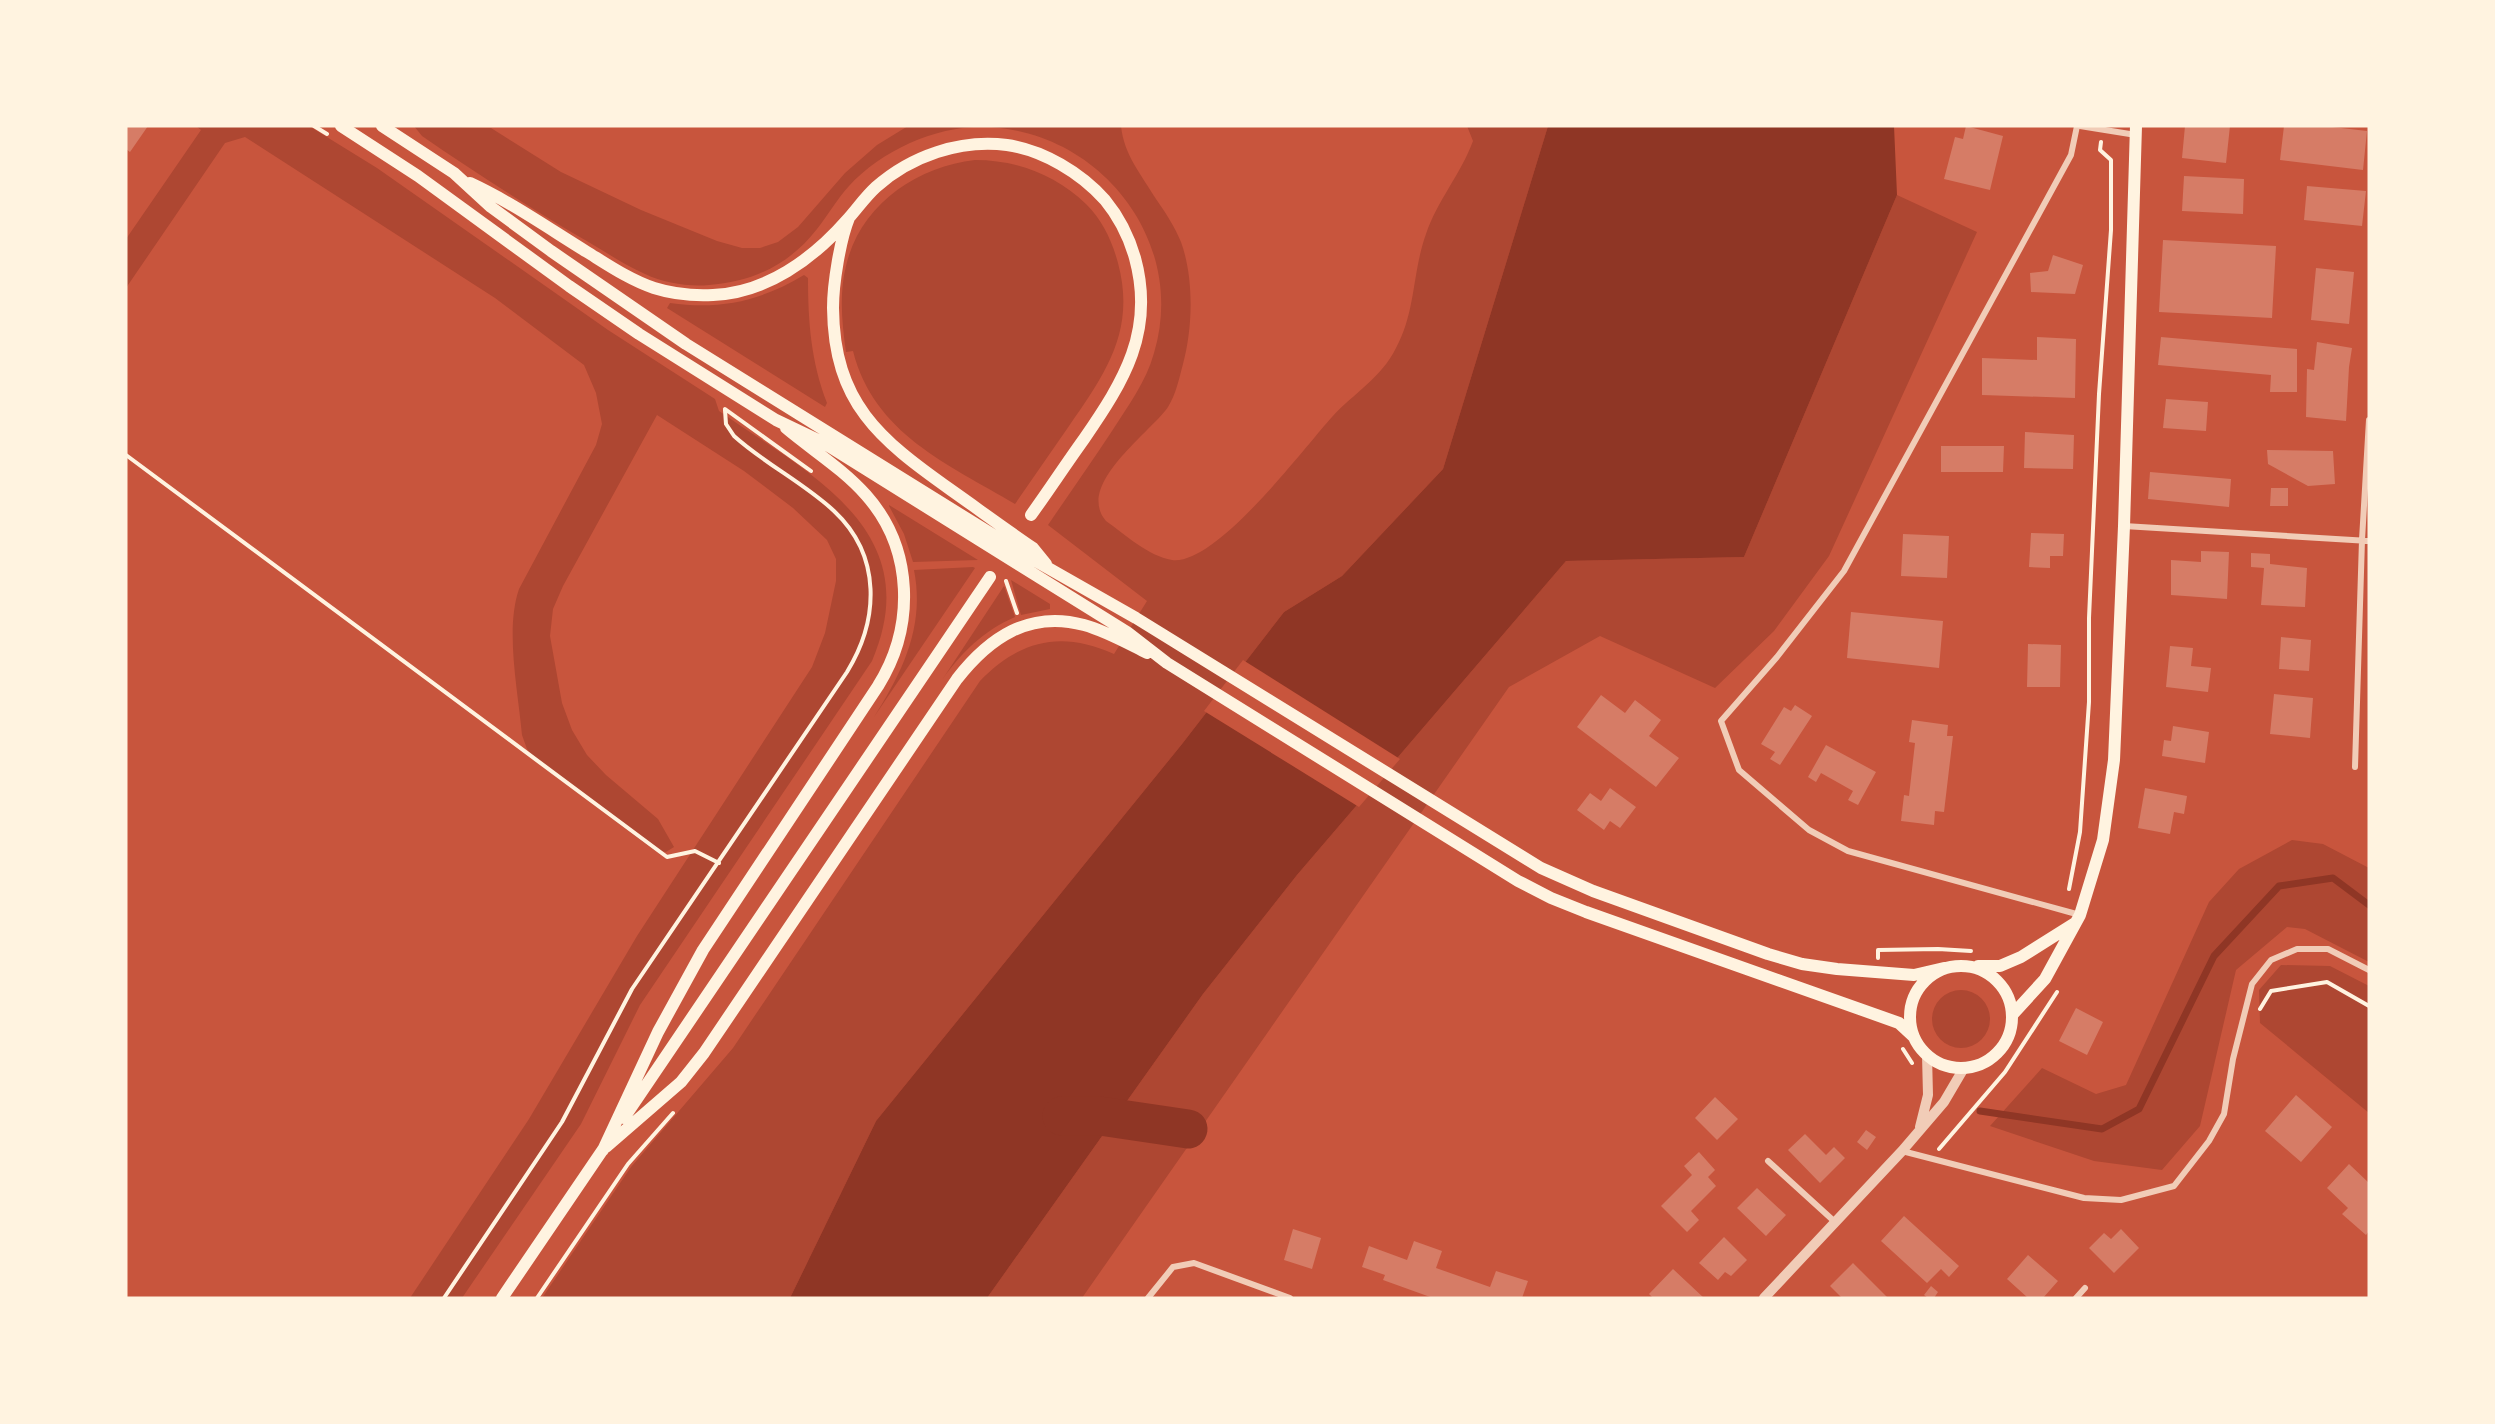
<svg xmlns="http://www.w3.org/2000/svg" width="2495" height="1424" viewBox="0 0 2495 1424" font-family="'PT Sans',sans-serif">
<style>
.green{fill:#ae4732}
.water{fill:#8f3625}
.pier{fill:#c8553d}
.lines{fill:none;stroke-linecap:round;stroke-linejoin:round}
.stream{stroke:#8f3625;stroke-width:7}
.river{stroke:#8f3625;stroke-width:39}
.building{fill:#d67c66}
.path{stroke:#fff3e0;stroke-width:4}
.minor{stroke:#f1ccb7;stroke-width:6}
.tertiary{stroke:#f1ccb7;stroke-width:10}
.secondary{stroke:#fff3e0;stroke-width:12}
</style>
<rect width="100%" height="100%" fill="#c8553d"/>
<path class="green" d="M196,126h113l68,42 231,162 107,69 4,12c90,63 209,119 153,250l-232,344 -59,119 -119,174h-52l119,-179 108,-183 175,-269 13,-34 11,-52v-22l-9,-19 -34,-32 -49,-37 -87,-56 -94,171 -10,23 -3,27 12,67 10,27 15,25 19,20 52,44 16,28 -8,5 -12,-2 -119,-89 -8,-12 -5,-14c-4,-45 -17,-105 -3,-146l77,-144 6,-21 -6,-31 -12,-28 -89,-67 -250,-161 -20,6 -99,145v-49l75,-109z
M414,126l77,2 70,44 80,38 76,31 25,7h18l18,-6 20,-15 47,-54 32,-28 31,-19h213c3,29 20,48 35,73 9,13 19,28 25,43 13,36 12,85 2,122 -4,15 -7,30 -15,43 -19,27 -93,78 -62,114 20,14 42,35 66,39 44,6 131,-111 160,-143 21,-23 50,-40 64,-69 20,-37 16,-75 30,-114 11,-33 35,-60 47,-93l-6,-15h81l-105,343 -101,107 -58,36 -102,132 -306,377 -86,177h-248l89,-131 102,-119 247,-367c40,-41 81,-51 134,-27l33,-53 -99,-76c21,-31 43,-62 64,-94 16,-25 34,-49 42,-78 32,-106 -46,-213 -154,-225 -53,-7 -115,19 -151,58 -12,13 -21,29 -32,43 -27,35 -64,53 -108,56 -20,2 -45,-2 -64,-11 -23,-10 -45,-26 -67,-38 -54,-32 -105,-65 -156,-100z
M975,160c42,0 81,15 111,44 17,17 26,37 32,59 18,67 -12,110 -49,163 -18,26 -36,52 -54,78 -67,-40 -141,-70 -162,-153l-7,1c-4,-28 -7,-58 0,-86 14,-61 70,-99 129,-106z
M1897,195l80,37 -148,324 -55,75 -59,57 -115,-52 -91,51 -427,611h-95l216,-304 94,-119 269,-314 178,-4z
M804,275l4,3c0,43 3,84 19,125l-2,4 -158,-99 3,-5c50,7 91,-2 134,-28z
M889,506v-1l89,55 -65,2 -9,-28z
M973,567l2,1 -101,149c29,-46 51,-91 40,-147z
M1011,580l39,24v5l-29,6z
M1004,586l11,31c-32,14 -53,35 -73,63z
M2292,840l31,4 46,24v94l-64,-33 -18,-2 -51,43 -36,156 -38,44 -68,-9 -104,-35 52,-58 54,26 30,-9 83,-183 30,-33z
M2281,965l49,1 39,20v127l-109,-90 -1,-33z
M1932 1019a29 29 0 1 1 58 0a29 29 0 1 1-58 0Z"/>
<path class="water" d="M1548,126h346l3,69 -153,362 -178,4 -269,314 -94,119 -216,304h-197l86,-177 306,-377 102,-132 58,-36 101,-107z"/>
<path class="pier" d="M1243,660l157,99 -41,48 -155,-96z"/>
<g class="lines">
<path class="stream" d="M1980,1111l122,18 37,-20 75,-153 65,-70 54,-8 36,27"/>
<path class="river" d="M1062,1116h38l88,13"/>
</g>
<path class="building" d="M126,126h22l-18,26 -4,-3z
M1966,126l37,10 -13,54 -46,-11 11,-42 8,2z
M2185,126h45l-4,37 -44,-5z
M2284,126h40l43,5 -4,39 -83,-10z
M2184,176l60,3 -1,35 -61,-3z
M2307,186l59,5 -4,35 -58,-6z
M2163,240l113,6 -4,72 -113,-6z
M2053,255l30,10 -8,29 -44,-2 -1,-19 18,-2z
M2316,268l38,4 -5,52 -38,-4z
M2037,337l39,2 -1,59 -93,-3v-37l55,2z
M2161,337l136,12v43h-27l1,-17 -113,-10z
M2317,342l35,6 -3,19 -3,54 -40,-4 1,-48 7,1z
M2166,399l42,3 -2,29 -43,-3z
M2025,432l49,3 -1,34 -49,-1z
M1941,446h63l-1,26h-62z
M2267,450l66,1 2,33 -27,2 -40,-22z
M2150,472l81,7 -2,28 -81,-8z
M2271,488h17v18h-18z
M2031,533l33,1 -1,22h-13v12l-21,-1z
M1903,534l46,2 -2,42 -46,-2z
M2201,551l28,1 -2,47 -56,-4v-35l30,2z
M2251,553l19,1v10l37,4 -2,39 -44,-2 3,-37 -13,-1z
M1851,612l92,9 -4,47 -92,-10z
M2281,637l30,3 -2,31 -30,-2z
M2028,644l33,1 -1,42h-33z
M2170,646l23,2 -2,18 20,2 -3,24 -42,-5z
M2274,694l39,4 -3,40 -40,-4z
M1601,695l24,18 10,-13 26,20 -12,16 30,22 -23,29 -79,-60z
M1795,705l17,11 -32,49 -10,-6 5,-7 -14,-8 23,-37 7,4z
M1912,720l36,5 -1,11h6l-9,76 -9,-1 -1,14 -33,-4 3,-26 5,1 6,-53 -6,-1z
M2173,726l36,6 -4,31 -43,-7 2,-16 7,1z
M1826,745l50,27 -18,33 -10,-5 5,-9 -32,-18 -5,9 -8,-5z
M1610,788l26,19 -16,21 -10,-7 -6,9 -27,-20 13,-17 11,8z
M2145,788l42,8 -3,18 -10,-2 -4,22 -32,-6z
M2076,1008l27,14 -16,33 -28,-14z
M2296,1095l36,32 -31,35 -36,-31z
M1715,1097l23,22 -21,21 -22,-22z
M1866,1130l10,7 -9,13 -10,-8z
M1805,1134l21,21 8,-8 11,11 -25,25 -32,-33z
M1699,1152l16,18 -7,7 8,9 -25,25 8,9 -12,12 -26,-26 31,-31 -8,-9z
M2349,1164l20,19v48l-3,4 -24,-21 6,-6 -21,-20z
M1757,1188l29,27 -20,21 -29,-28z
M1904,1216l55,50 -10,11 -8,-8 -14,14 -46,-42z
M1293,1229l28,9 -9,31 -28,-9z
M2121,1229l18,19 -25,25 -25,-25 15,-15 7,6z
M1724,1237l23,23 -16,16 -6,-4 -7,8 -19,-17z
M1414,1241l28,10 -6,17 54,19 6,-16 32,10 -6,17h-89l-50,-18 2,-5 -23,-8 7,-21 38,14z
M2028,1255l30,26 -15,17h-15l-21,-19z
M1853,1263l35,35h-46l-12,-12z
M1673,1269l31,29h-51l-4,-4z
M1931,1286l7,6 -4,6h-6l-4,-3z"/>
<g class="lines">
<path class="path" d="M314,126l13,8
M725,409l86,62
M126,455l541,402 28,-6 24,12
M1006,581l11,32
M2069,889l11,-57 9,-130v-84l10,-224 12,-164v-70l-11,-10 1,-8
M1878,958v-8l60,-1 33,2
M2260,1009l11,-18 56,-9 42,24
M1903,1049l9,14
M1939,1149l66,-77 52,-80
M444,1298l118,-176 70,-133 215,-317c32,-52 35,-116 -13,-161 -30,-28 -69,-47 -100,-75l-8,-12 -1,-14
M537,1298l91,-134 45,-51"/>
<path class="minor" d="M2077,126l-6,29 -227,416 -67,86 -56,64 18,49 70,60 39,21 232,64
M2080,126l56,9
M2124,526l245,15
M2355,767l7,-227 7,-120
M1902,1151l182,47 37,2 53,-14 35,-45 15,-27 9,-55 19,-75 19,-24 26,-11h31l41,21
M1768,1161l67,61
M1148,1298l25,-31 21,-4 96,35
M2076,1298l9,-10"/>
<path class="tertiary" d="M1920,1127l8,-32 -1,-40
M1764,1298l138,-147 42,-49 20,-34"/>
<path class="secondary" d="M341,126l77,50 151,110 70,48 137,86 46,22 305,190 40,31 351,218 33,17 35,14 313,111 14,13
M382,126l72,47 37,34 60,44 135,93 341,212 109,62 405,250 52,23 175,63 34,10 35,5 77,6 30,-7
M470,183c41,19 78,45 117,69 21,13 43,28 67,36 19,6 39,8 59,7 53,-2 100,-36 134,-75 10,-11 18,-23 29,-33 35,-31 84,-48 131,-42 36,5 74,28 98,55 14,17 24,37 30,58 20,73 -11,123 -51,181 -18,25 -35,51 -53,76
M849,218c-9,22 -16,66 -16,90 1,95 46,131 118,182 27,19 54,39 82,58l13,16
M1978,966h22l21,-9 54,-34
M1910 1017a51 51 0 1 1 102 0a51 51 0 1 1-102 0Z
M2013,1014l32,-35 35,-64 23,-75 11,-80 10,-234 12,-400
M624,1118l366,-541
M606,1147l75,-65 23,-29 253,-374c32,-41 72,-69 127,-54 22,6 43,18 63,28
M603,1150l55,-118 45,-82 175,-264c37,-59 36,-137 -12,-191 -23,-26 -54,-45 -80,-67
M502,1298l104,-153"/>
</g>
<rect width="2495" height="1424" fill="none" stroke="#fff3e0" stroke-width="255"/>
</svg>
